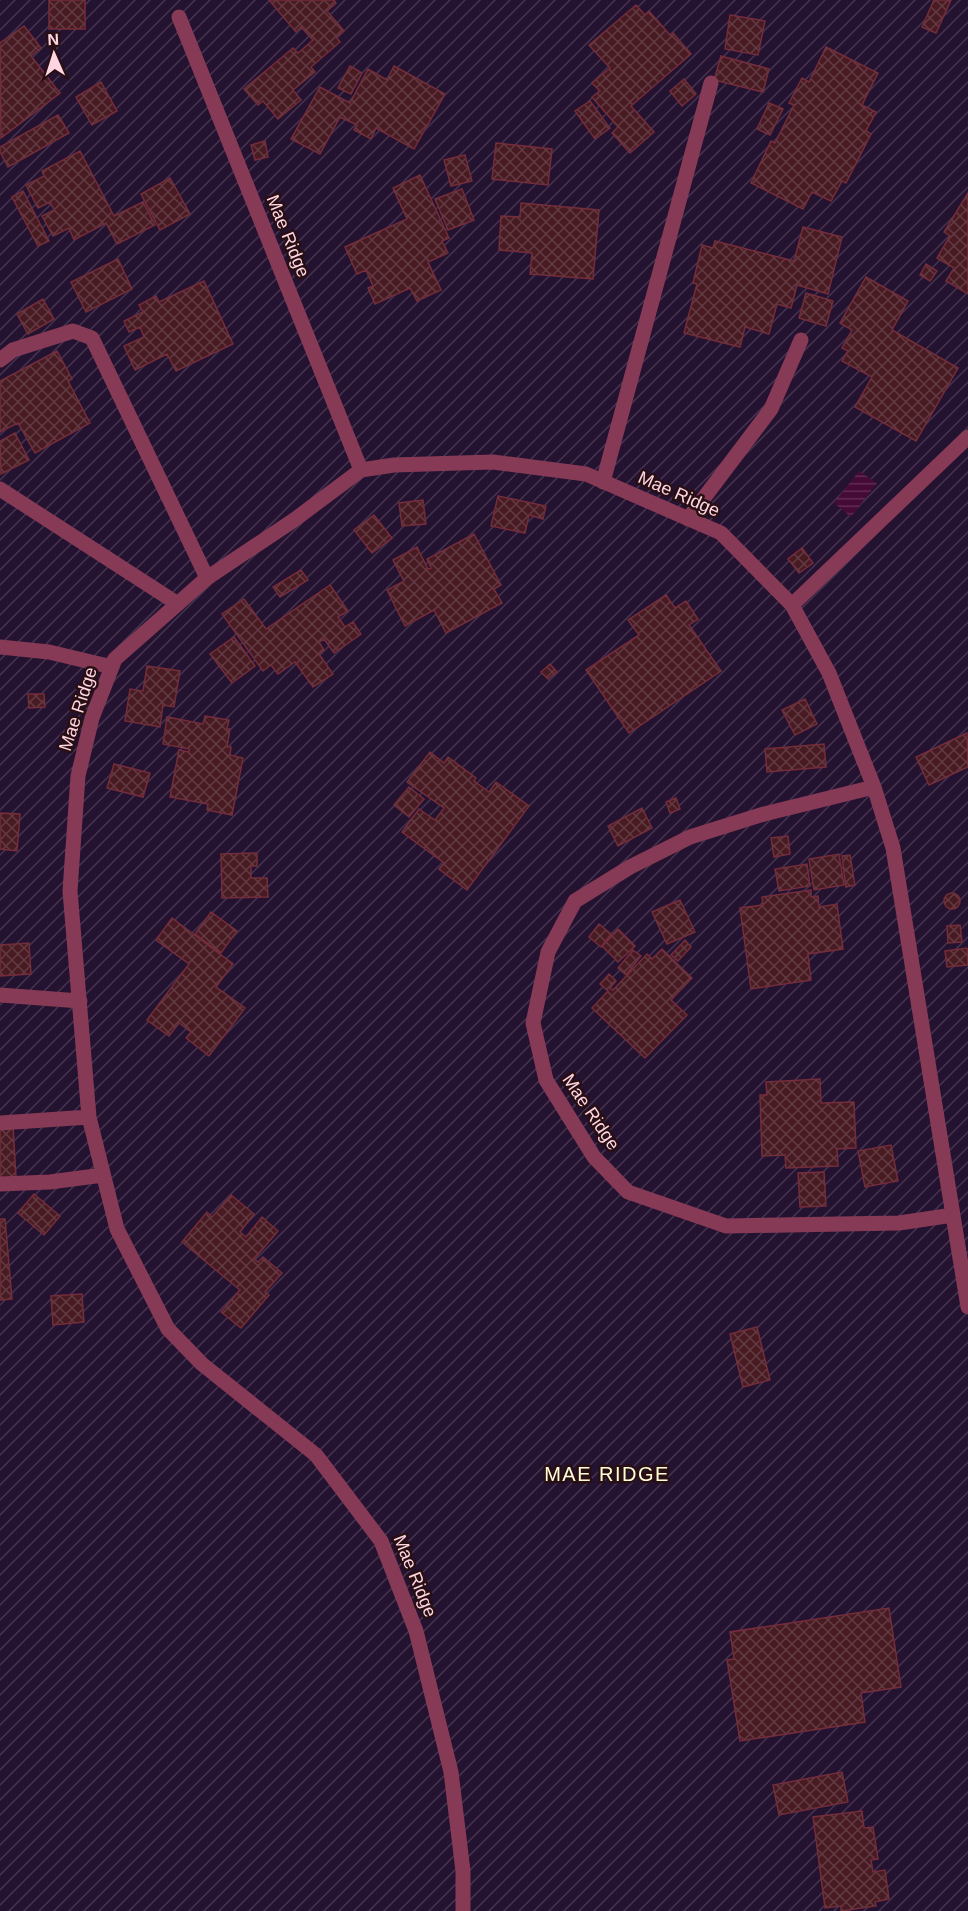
<svg xmlns="http://www.w3.org/2000/svg" width="968" height="1911" viewBox="0 0 968 1911" font-family="Arial,sans-serif">
<style>
.garden{fill:url(#garden-furrows)}
.water{fill:url(#water-rules)}
.building{fill:url(#building-cross-hatch);stroke:#742d3a;stroke-width:1.5}
.lines{fill:none;stroke-linecap:round;stroke-linejoin:round}
.minor{stroke:#863a55;stroke-width:15}
.labels{text-anchor:middle;dominant-baseline:central;stroke-width:5;stroke-linejoin:round;paint-order:stroke}
.street-label{font-size:18px;fill:#ffd5e1;stroke:#270f14}
.neighbourhood-label{font-size:20px;letter-spacing:1.5px;fill:#fffed7;stroke:#270f14}
</style>
<defs>
<pattern id="garden-furrows" width="10" height="10" patternUnits="userSpaceOnUse" patternTransform="scale(1.5)"><rect width="10" height="10" fill="#241231"/><path d="M-1 1l2-2M0 10L10 0M9 11l2-2" fill="none" stroke="#45344f"/></pattern>
<pattern id="water-rules" width="6" height="5" patternUnits="userSpaceOnUse" patternTransform="scale(1.5)"><rect width="6" height="5" fill="#450a37"/><path d="M0 2.5h6" fill="none" stroke="#612d54"/></pattern>
<pattern id="building-cross-hatch" width="8" height="8" patternUnits="userSpaceOnUse" patternTransform="scale(1.5)"><rect width="8" height="8" fill="#481b23"/><path d="M0 0l8 8M0 8l8-8" fill="none" stroke="#633b43"/></pattern>
</defs>
<rect width="100%" height="100%" fill="#270f14"/>
<path class="garden" d="M0,0h968v1911h-968z"/>
<path class="water" d="M859,471l18,12 -26,34 -17,-14z"/>
<path class="building" d="M49,0h36v29h-36z
M269,0h65l2,3 -9,8 17,20 -8,6 4,5 -29,25 4,5 -22,18 8,10 -23,19 -15,-18 -5,4 -14,-16 49,-41 5,5 15,-13 -12,-13 -5,5z
M934,0h17l-15,33 -14,-6z
M636,5l9,10 4,-4 21,24 3,-2 18,21 -60,52 23,26 -24,21 -18,-20 6,-6 -26,-30 8,-6 -8,-8 18,-15 -21,-23z
M730,15l35,6 -7,34 -33,-6z
M24,26l17,22 -10,8 29,37 -59,45 -1,-95z
M826,47l52,26 -16,32 14,7 -10,19 5,3 -25,49 -4,-2 -11,20 -19,-9 -9,17 -52,-26 20,-42 4,2 19,-38 -5,-2 13,-25 7,4z
M721,56l48,13 -6,23 -49,-12z
M350,66l12,7 -11,21 -13,-6z
M394,66l51,28 -31,55 -38,-21 -5,11 -17,-9 3,-5 -17,-8 -20,37 -29,-15 29,-52 30,16 18,-34 19,11z
M684,79l12,15 -14,12 -12,-15z
M101,82l16,29 -25,14 -16,-28z
M590,101l20,27 -15,11 -20,-28z
M769,103l14,6 -13,26 -13,-6z
M58,115l11,18 -61,34 -8,-15v-5z
M265,141l3,16 -13,3 -4,-15z
M496,143l56,6 -4,36 -56,-6z
M80,151l34,65 29,-14 12,23 -38,19 -11,-21 -32,17 -5,-12 -16,8 -11,-20 12,-6 -4,-8 -12,6 -12,-23 18,-9 -2,-5z
M465,155l7,26 -21,5 -7,-26z
M420,175l29,63 -7,3 6,12 -20,9 13,28 -24,11 -7,-13 -35,16 -7,-16 5,-2 -7,-16 -9,4 -12,-27 62,-28 -14,-31z
M170,178l20,36 -30,16 -19,-36z
M462,189l12,31 -26,10 -13,-31z
M23,191l26,50 -11,5 -26,-49z
M968,193v101l-22,-13 8,-13 -17,-10 13,-22 -6,-4z
M521,203l78,7 -6,69 -63,-5 2,-21 -33,-3 2,-34 19,1z
M803,227l39,10 -14,57 -31,-9 -6,23 -14,-4 -8,30 -24,-7 -5,20 -56,-14 13,-49 -4,-1 9,-38 11,3 2,-7 79,20z
M118,259l14,30 -46,23 -15,-30z
M926,264l11,7 -7,10 -10,-6z
M866,277l42,24 -16,29 66,38 -42,73 -61,-34 17,-30 -30,-16 6,-10 -6,-3 10,-18 -12,-7z
M204,281l29,63 -57,27 -9,-17 -32,16 -11,-24 20,-9 -4,-10 -11,5 -5,-11 19,-9 -4,-7 17,-9 3,6z
M806,293l27,8 -7,25 -27,-8z
M43,299l11,20 -26,15 -11,-20z
M57,351l15,28 -4,2 22,42 -55,30 -17,-30 -18,9v-51z
M15,433l14,27 -28,14 -1,-33z
M498,496l48,10 -3,13 -14,-4 -4,18 -34,-7z
M423,500l3,24 -24,2 -3,-23z
M374,515l18,23 -20,15 -18,-23z
M474,534l27,51 -7,4 8,14 -56,30 -12,-23 -29,16 -18,-36 17,-9 -11,-21 24,-13 11,22 3,-1 -4,-9z
M802,548l11,15 -14,10 -11,-14z
M301,570l7,10 -28,17 -7,-10z
M330,585l18,26 -10,6 7,10 8,-5 8,12 -27,19 -10,-14 -5,3 5,8 -5,4 14,20 -20,13 -18,-25 -17,12 -7,-9 -8,6 -41,-57 22,-15 22,30z
M666,595l9,13 11,-7 12,18 -9,6 32,46 -92,62 -43,-63 53,-35 -11,-15z
M234,637l21,29 -23,17 -22,-29z
M550,664l7,8 -9,7 -7,-7z
M147,666l33,5 -6,36 -11,-2 -3,22 -35,-6 5,-32 13,2z
M28,694h16l1,13 -16,1z
M805,699l12,25 -22,11 -13,-25z
M205,716l24,4 -2,9h3l-3,18h4l-1,8 13,3 -11,57 -25,-5 1,-6 -38,-7 9,-47 10,2v-3l-26,-5 4,-27 36,7z
M967,733l1,34 -39,18 -13,-28z
M824,744l2,23 -59,5 -2,-23z
M430,752l14,11 4,-6 28,21 -2,3 15,11 7,-10 33,24 -62,84 -28,-21 5,-6 -42,-31 17,-23 16,11 9,-12 -37,-26z
M114,764l36,9 -7,24 -36,-9z
M409,787l15,12 -15,18 -15,-12z
M676,798l4,11 -10,4 -4,-11z
M642,808l10,20 -34,18 -10,-20z
M0,813l20,1 -3,37 -17,-2z
M788,836l2,18 -16,3 -3,-19z
M257,853v13h-6v12h16l1,19 -46,1 -1,-44z
M839,854l5,31 -30,5 -5,-31z
M850,855l5,30 -9,2 -4,-31z
M807,864l3,22 -31,5 -4,-22z
M811,890v7l7,-1 1,11 18,-3 6,45 -35,5 3,26 -60,9 -11,-81 23,-3 -1,-8z
M944 901a8 8 0 1 1 16 0a8 8 0 1 1-16 0Z
M680,900l15,32 -28,12 -15,-32z
M211,912l26,19 -16,22 -26,-19z
M172,918l61,46 -17,23 29,21 -36,48 -23,-18 5,-6 -12,-9 -10,13 -22,-16 42,-56 -33,-24z
M599,924l12,10 -10,13 -12,-10z
M960,925l2,17 -14,1 -1,-17z
M618,929l17,17 -17,16 -16,-16z
M685,940l6,7 -13,14 -7,-6z
M29,943l2,31 -31,2v-31z
M967,948l1,17 -21,2 -2,-16z
M662,949l30,29 -21,22 16,15 -42,43 -53,-50 16,-17 -8,-7 9,-10 7,7 -6,7 3,2 34,-36 5,5z
M633,950l8,6 -15,19 -8,-7z
M820,1079l1,24 33,-1 2,46 -19,1 1,17 -52,2 -1,-13 -23,1 -2,-61h7l-1,-13z
M0,1125h13l3,53 -16,1z
M891,1145l7,36 -33,6 -7,-36z
M824,1172l2,34 -26,1 -2,-34z
M34,1194l26,22 -16,19 -26,-22z
M231,1195l23,19 -14,18 6,5 16,-20 16,14 -24,28 4,3 5,-5 19,16 -17,19 4,3 -28,33 -20,-16 19,-22 -58,-48 25,-30 5,5z
M0,1219h5l7,80 -12,1z
M82,1294l2,28 -31,3 -2,-29z
M757,1327l13,53 -27,7 -13,-53z
M889,1608l12,79 -40,6 4,29 -125,19 -13,-81 7,-1 -4,-27z
M842,1772l6,30 -69,13 -6,-30z
M862,1811l2,17 9,-1 5,32 -7,1 2,12 12,-2 4,29 -14,3 1,4 -35,5v-5l-16,2 -12,-91z"/>
<g class="lines">
<path class="minor" d="M179,17l182,453 -67,50 -87,58 -92,81 -23,59 -14,58 -8,115 19,226 28,112 51,100 34,35 114,91 65,86 35,90 35,141 12,99v40
M0,360l13,-10 60,-19 19,7 115,240
M361,470l33,-5 99,-3 93,12 135,59 71,72 37,68 45,114 19,61 75,459
M603,482l108,-399
M0,489l178,115
M688,519l83,-110 30,-69
M792,605l176,-168
M0,647l49,5 63,15
M874,787l-110,27 -74,23 -60,30 -55,34 -27,51 -15,71 13,57 48,77 34,35 98,34 173,-3 54,-8
M0,995l80,6
M0,1123l89,-6
M0,1184l50,-2 53,-7"/>
</g>
<g class="labels">
<g class="street-label">
<text transform="translate(288 236) rotate(68)">Mae Ridge</text>
<text transform="translate(679 494) rotate(24)">Mae Ridge</text>
<text transform="translate(78 709) rotate(-72)">Mae Ridge</text>
<text transform="translate(591 1112) rotate(56)">Mae Ridge</text>
<text transform="translate(415 1576) rotate(68)">Mae Ridge</text>
</g>
<g class="neighbourhood-label">
<text x="607" y="1474">MAE RIDGE</text>
</g>
</g>
<g transform="translate(54 54) rotate(357)" stroke="#270f14" stroke-width="4.5" paint-order="stroke">
<path d="M0-4.5L10 22L0 15L-10 22Z" fill="#ffd5e1"/>
<text y="-9" font-size="16" font-weight="bold" text-anchor="middle" fill="#ffd5e1">N</text>
</g>
</svg>
